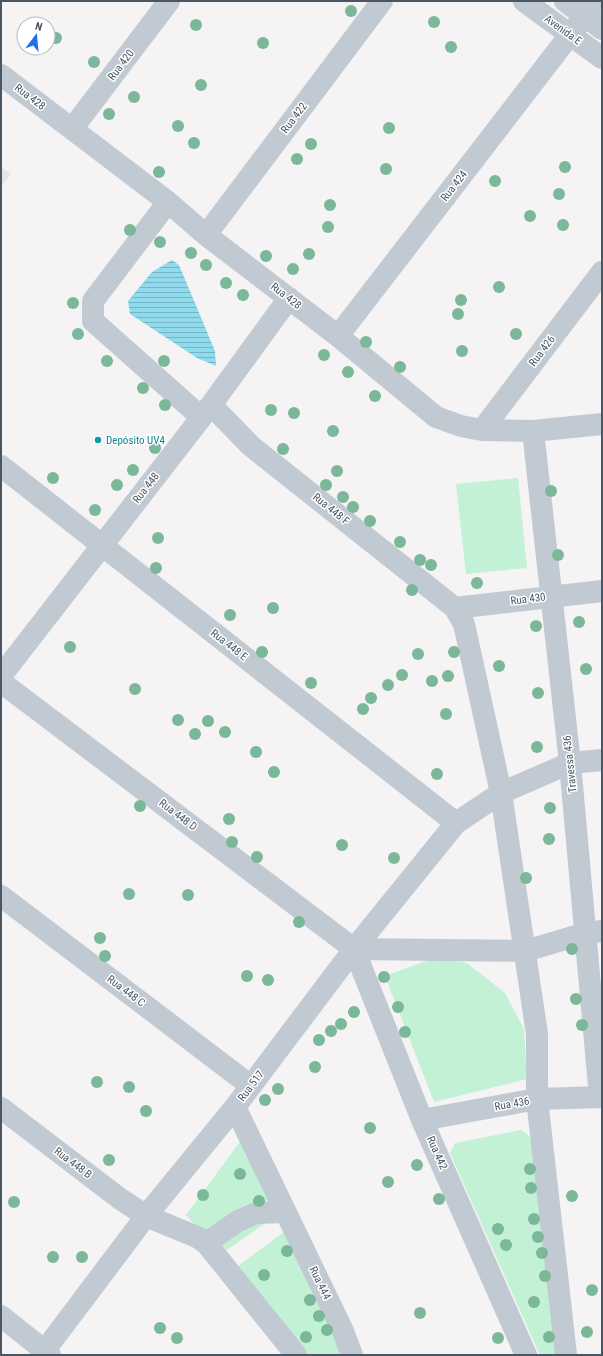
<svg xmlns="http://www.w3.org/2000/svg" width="603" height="1356" viewBox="0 0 603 1356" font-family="'Roboto Condensed',sans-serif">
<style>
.education{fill:#e6e4e5}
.park{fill:#c3f1d5}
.water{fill:url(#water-rules)}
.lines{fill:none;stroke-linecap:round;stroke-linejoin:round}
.minor{stroke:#c1cad2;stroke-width:22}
.tree{fill:#7bb799}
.culture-dot{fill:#0f9aa8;stroke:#fff;stroke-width:1.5}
.labels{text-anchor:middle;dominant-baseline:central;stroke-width:3;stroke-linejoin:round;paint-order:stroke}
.street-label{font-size:11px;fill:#4a5661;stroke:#fff}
.culture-label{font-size:11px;fill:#0d838f;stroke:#fff;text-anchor:start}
</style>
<defs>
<pattern id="water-rules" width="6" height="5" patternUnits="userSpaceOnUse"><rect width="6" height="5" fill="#90daee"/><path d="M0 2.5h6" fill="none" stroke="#78b4c4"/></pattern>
</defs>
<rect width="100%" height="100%" fill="#f5f3f3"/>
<path class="education" d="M1,167l10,7 -10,13z"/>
<path class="park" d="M518,478l9,90 -61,6 -10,-90z
M435,958l32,5 38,30 19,36 3,50 -93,23 -49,-126z
M521,1130l16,12 20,213h-17l-90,-202 5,-10z
M247,1132l33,81 -59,41 -35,-39z
M288,1229l55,126h-35l-74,-86z"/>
<path class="water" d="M172,260l7,5 36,86 1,15 -19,-8 -67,-44 -2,-13 24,-29z"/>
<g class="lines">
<path class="minor" d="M524,1l78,57
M565,1l37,28
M1,75l167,127 38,33 132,101 98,81 25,9 21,4 51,1 69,-7
M72,129l97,-128
M168,202l-75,99v20l108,96
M206,235l176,-234
M338,336l258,-335
M211,405l40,41 204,162 9,16 37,169 36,241v65l29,256
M482,430l120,-158
M533,431l37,332 30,334
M1,466l455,357
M455,608l147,-17
M1,676l210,-271 78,-107
M1,682l353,267
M1,896l250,190
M354,949l68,171 104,235
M354,949l171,2 61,-18 16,-2
M235,1107l108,224 9,24
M1,1108l118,90 27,18 51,21 9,6 90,112
M422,1120l115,-21 65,-2
M206,1243l32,-22 18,-8 29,-1
M1,1316l49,39
M45,1350l101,-134 89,-109 119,-158 102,-126 45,-30 69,-30 32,-3"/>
</g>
<g class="tree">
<circle cx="351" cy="11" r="6"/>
<circle cx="434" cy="22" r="6"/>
<circle cx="196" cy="25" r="6"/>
<circle cx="56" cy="38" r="6"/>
<circle cx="263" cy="43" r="6"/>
<circle cx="451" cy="47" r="6"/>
<circle cx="94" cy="62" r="6"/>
<circle cx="201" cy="85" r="6"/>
<circle cx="134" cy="97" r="6"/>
<circle cx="109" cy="114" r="6"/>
<circle cx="178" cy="126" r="6"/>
<circle cx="389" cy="128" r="6"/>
<circle cx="194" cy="143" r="6"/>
<circle cx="311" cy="144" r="6"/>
<circle cx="297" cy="159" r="6"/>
<circle cx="565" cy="167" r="6"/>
<circle cx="386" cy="169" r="6"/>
<circle cx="159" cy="172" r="6"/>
<circle cx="495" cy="181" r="6"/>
<circle cx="559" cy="194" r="6"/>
<circle cx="330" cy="205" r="6"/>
<circle cx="530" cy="216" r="6"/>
<circle cx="563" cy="225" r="6"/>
<circle cx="328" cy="227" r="6"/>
<circle cx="130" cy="230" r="6"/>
<circle cx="160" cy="242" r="6"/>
<circle cx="191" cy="253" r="6"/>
<circle cx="309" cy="254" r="6"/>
<circle cx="266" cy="256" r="6"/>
<circle cx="206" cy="265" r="6"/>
<circle cx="293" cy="269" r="6"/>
<circle cx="226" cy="283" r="6"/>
<circle cx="499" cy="287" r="6"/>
<circle cx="243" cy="295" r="6"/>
<circle cx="461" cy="300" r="6"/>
<circle cx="73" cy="303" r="6"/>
<circle cx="458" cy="314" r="6"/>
<circle cx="78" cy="334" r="6"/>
<circle cx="516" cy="334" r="6"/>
<circle cx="366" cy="342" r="6"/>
<circle cx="462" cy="351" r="6"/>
<circle cx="324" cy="355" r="6"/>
<circle cx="107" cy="361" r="6"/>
<circle cx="164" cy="361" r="6"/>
<circle cx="400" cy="367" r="6"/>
<circle cx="348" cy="372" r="6"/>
<circle cx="143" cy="388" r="6"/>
<circle cx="375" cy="396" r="6"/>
<circle cx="165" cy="405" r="6"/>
<circle cx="271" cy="410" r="6"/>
<circle cx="294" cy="413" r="6"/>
<circle cx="333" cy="431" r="6"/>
<circle cx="155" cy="448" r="6"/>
<circle cx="283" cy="449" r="6"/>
<circle cx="133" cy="470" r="6"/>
<circle cx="337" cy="471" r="6"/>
<circle cx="53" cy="478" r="6"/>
<circle cx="117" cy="485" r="6"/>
<circle cx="326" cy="485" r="6"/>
<circle cx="551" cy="491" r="6"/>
<circle cx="343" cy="497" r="6"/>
<circle cx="353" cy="507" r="6"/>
<circle cx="95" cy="510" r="6"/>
<circle cx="370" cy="521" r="6"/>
<circle cx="158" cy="538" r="6"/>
<circle cx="400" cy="542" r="6"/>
<circle cx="558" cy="555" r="6"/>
<circle cx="420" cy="560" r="6"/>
<circle cx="431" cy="565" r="6"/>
<circle cx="156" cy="568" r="6"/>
<circle cx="477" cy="583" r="6"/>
<circle cx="412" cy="590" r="6"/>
<circle cx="273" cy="608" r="6"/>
<circle cx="230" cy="615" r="6"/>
<circle cx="579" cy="622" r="6"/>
<circle cx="536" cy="626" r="6"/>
<circle cx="70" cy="647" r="6"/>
<circle cx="262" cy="652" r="6"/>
<circle cx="454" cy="652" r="6"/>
<circle cx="418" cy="654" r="6"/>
<circle cx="499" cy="666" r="6"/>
<circle cx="586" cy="669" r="6"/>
<circle cx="402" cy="675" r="6"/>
<circle cx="448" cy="676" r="6"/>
<circle cx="432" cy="681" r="6"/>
<circle cx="311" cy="683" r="6"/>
<circle cx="388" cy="685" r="6"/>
<circle cx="135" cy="689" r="6"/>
<circle cx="538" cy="693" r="6"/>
<circle cx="371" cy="698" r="6"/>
<circle cx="363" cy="709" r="6"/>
<circle cx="446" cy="714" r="6"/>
<circle cx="178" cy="720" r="6"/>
<circle cx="208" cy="721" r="6"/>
<circle cx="225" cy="732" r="6"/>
<circle cx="195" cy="734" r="6"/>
<circle cx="537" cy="747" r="6"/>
<circle cx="256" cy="752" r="6"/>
<circle cx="274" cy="772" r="6"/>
<circle cx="437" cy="774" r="6"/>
<circle cx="140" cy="806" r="6"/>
<circle cx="550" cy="808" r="6"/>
<circle cx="229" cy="819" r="6"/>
<circle cx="549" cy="839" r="6"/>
<circle cx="232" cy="842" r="6"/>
<circle cx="342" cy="845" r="6"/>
<circle cx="257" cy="857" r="6"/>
<circle cx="394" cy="858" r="6"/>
<circle cx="526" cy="878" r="6"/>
<circle cx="129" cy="894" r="6"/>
<circle cx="188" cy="895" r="6"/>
<circle cx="299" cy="922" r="6"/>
<circle cx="100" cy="938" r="6"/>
<circle cx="572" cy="949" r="6"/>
<circle cx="105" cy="956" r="6"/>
<circle cx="247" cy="976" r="6"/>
<circle cx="384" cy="977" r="6"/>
<circle cx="268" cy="980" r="6"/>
<circle cx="576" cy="999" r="6"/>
<circle cx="398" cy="1007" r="6"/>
<circle cx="354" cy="1012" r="6"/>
<circle cx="341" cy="1024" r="6"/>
<circle cx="582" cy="1025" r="6"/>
<circle cx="331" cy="1031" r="6"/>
<circle cx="405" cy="1032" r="6"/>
<circle cx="319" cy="1040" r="6"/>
<circle cx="315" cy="1067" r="6"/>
<circle cx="97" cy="1082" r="6"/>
<circle cx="129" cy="1087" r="6"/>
<circle cx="278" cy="1089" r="6"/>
<circle cx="265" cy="1100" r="6"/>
<circle cx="146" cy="1111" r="6"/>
<circle cx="370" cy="1128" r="6"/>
<circle cx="109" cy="1160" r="6"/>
<circle cx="417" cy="1165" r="6"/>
<circle cx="530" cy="1169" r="6"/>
<circle cx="240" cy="1174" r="6"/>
<circle cx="388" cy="1182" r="6"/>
<circle cx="531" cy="1188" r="6"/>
<circle cx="203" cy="1195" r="6"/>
<circle cx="572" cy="1196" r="6"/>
<circle cx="439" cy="1199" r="6"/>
<circle cx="259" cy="1201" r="6"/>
<circle cx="14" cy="1202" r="6"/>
<circle cx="534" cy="1219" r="6"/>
<circle cx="498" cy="1229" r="6"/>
<circle cx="538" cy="1237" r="6"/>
<circle cx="506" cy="1245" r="6"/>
<circle cx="287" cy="1251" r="6"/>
<circle cx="542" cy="1253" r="6"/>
<circle cx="53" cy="1257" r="6"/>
<circle cx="82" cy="1257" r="6"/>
<circle cx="264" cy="1275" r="6"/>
<circle cx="545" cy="1276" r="6"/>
<circle cx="592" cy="1290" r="6"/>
<circle cx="310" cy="1300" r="6"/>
<circle cx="534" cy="1302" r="6"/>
<circle cx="420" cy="1313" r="6"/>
<circle cx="319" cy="1316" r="6"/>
<circle cx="160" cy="1328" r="6"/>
<circle cx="327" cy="1330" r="6"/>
<circle cx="587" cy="1332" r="6"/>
<circle cx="306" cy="1337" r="6"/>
<circle cx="549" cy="1337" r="6"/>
<circle cx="177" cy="1338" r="6"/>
<circle cx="498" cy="1338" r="6"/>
</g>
<circle class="culture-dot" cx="98" cy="440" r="4"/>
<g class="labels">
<g class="street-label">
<text transform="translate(563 30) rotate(36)">Avenida E</text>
<text transform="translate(121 65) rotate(-53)">Rua 420</text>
<text transform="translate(30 97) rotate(37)">Rua 428</text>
<text transform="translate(294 118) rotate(-53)">Rua 422</text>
<text transform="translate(454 186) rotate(-52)">Rua 424</text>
<text transform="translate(286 296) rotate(38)">Rua 428</text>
<text transform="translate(542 351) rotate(-53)">Rua 426</text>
<text transform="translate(146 488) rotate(-52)">Rua 448</text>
<text transform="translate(331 509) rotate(39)">Rua 448 F</text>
<text transform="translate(528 599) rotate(-7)">Rua 430</text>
<text transform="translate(229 645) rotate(38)">Rua 448 E</text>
<text transform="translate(570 764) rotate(-96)">Travessa 436</text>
<text transform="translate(178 815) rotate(37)">Rua 448 D</text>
<text transform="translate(126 991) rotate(37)">Rua 448 C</text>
<text transform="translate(251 1086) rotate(-53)">Rua 517</text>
<text transform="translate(512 1104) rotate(-10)">Rua 436</text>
<text transform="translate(437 1153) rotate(66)">Rua 442</text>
<text transform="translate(73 1163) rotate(37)">Rua 448 B</text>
<text transform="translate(320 1283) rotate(64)">Rua 444</text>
</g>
<g class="culture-label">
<text x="106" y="440">Depósito UV4</text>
</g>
</g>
<rect width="603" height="1356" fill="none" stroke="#4a5661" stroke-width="4"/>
<g transform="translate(36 36) rotate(16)"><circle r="19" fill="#ffffff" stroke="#b7bbc0"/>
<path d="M0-3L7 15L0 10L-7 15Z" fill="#1a73e8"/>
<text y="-6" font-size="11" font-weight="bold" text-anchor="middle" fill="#4a5661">N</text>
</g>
</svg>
